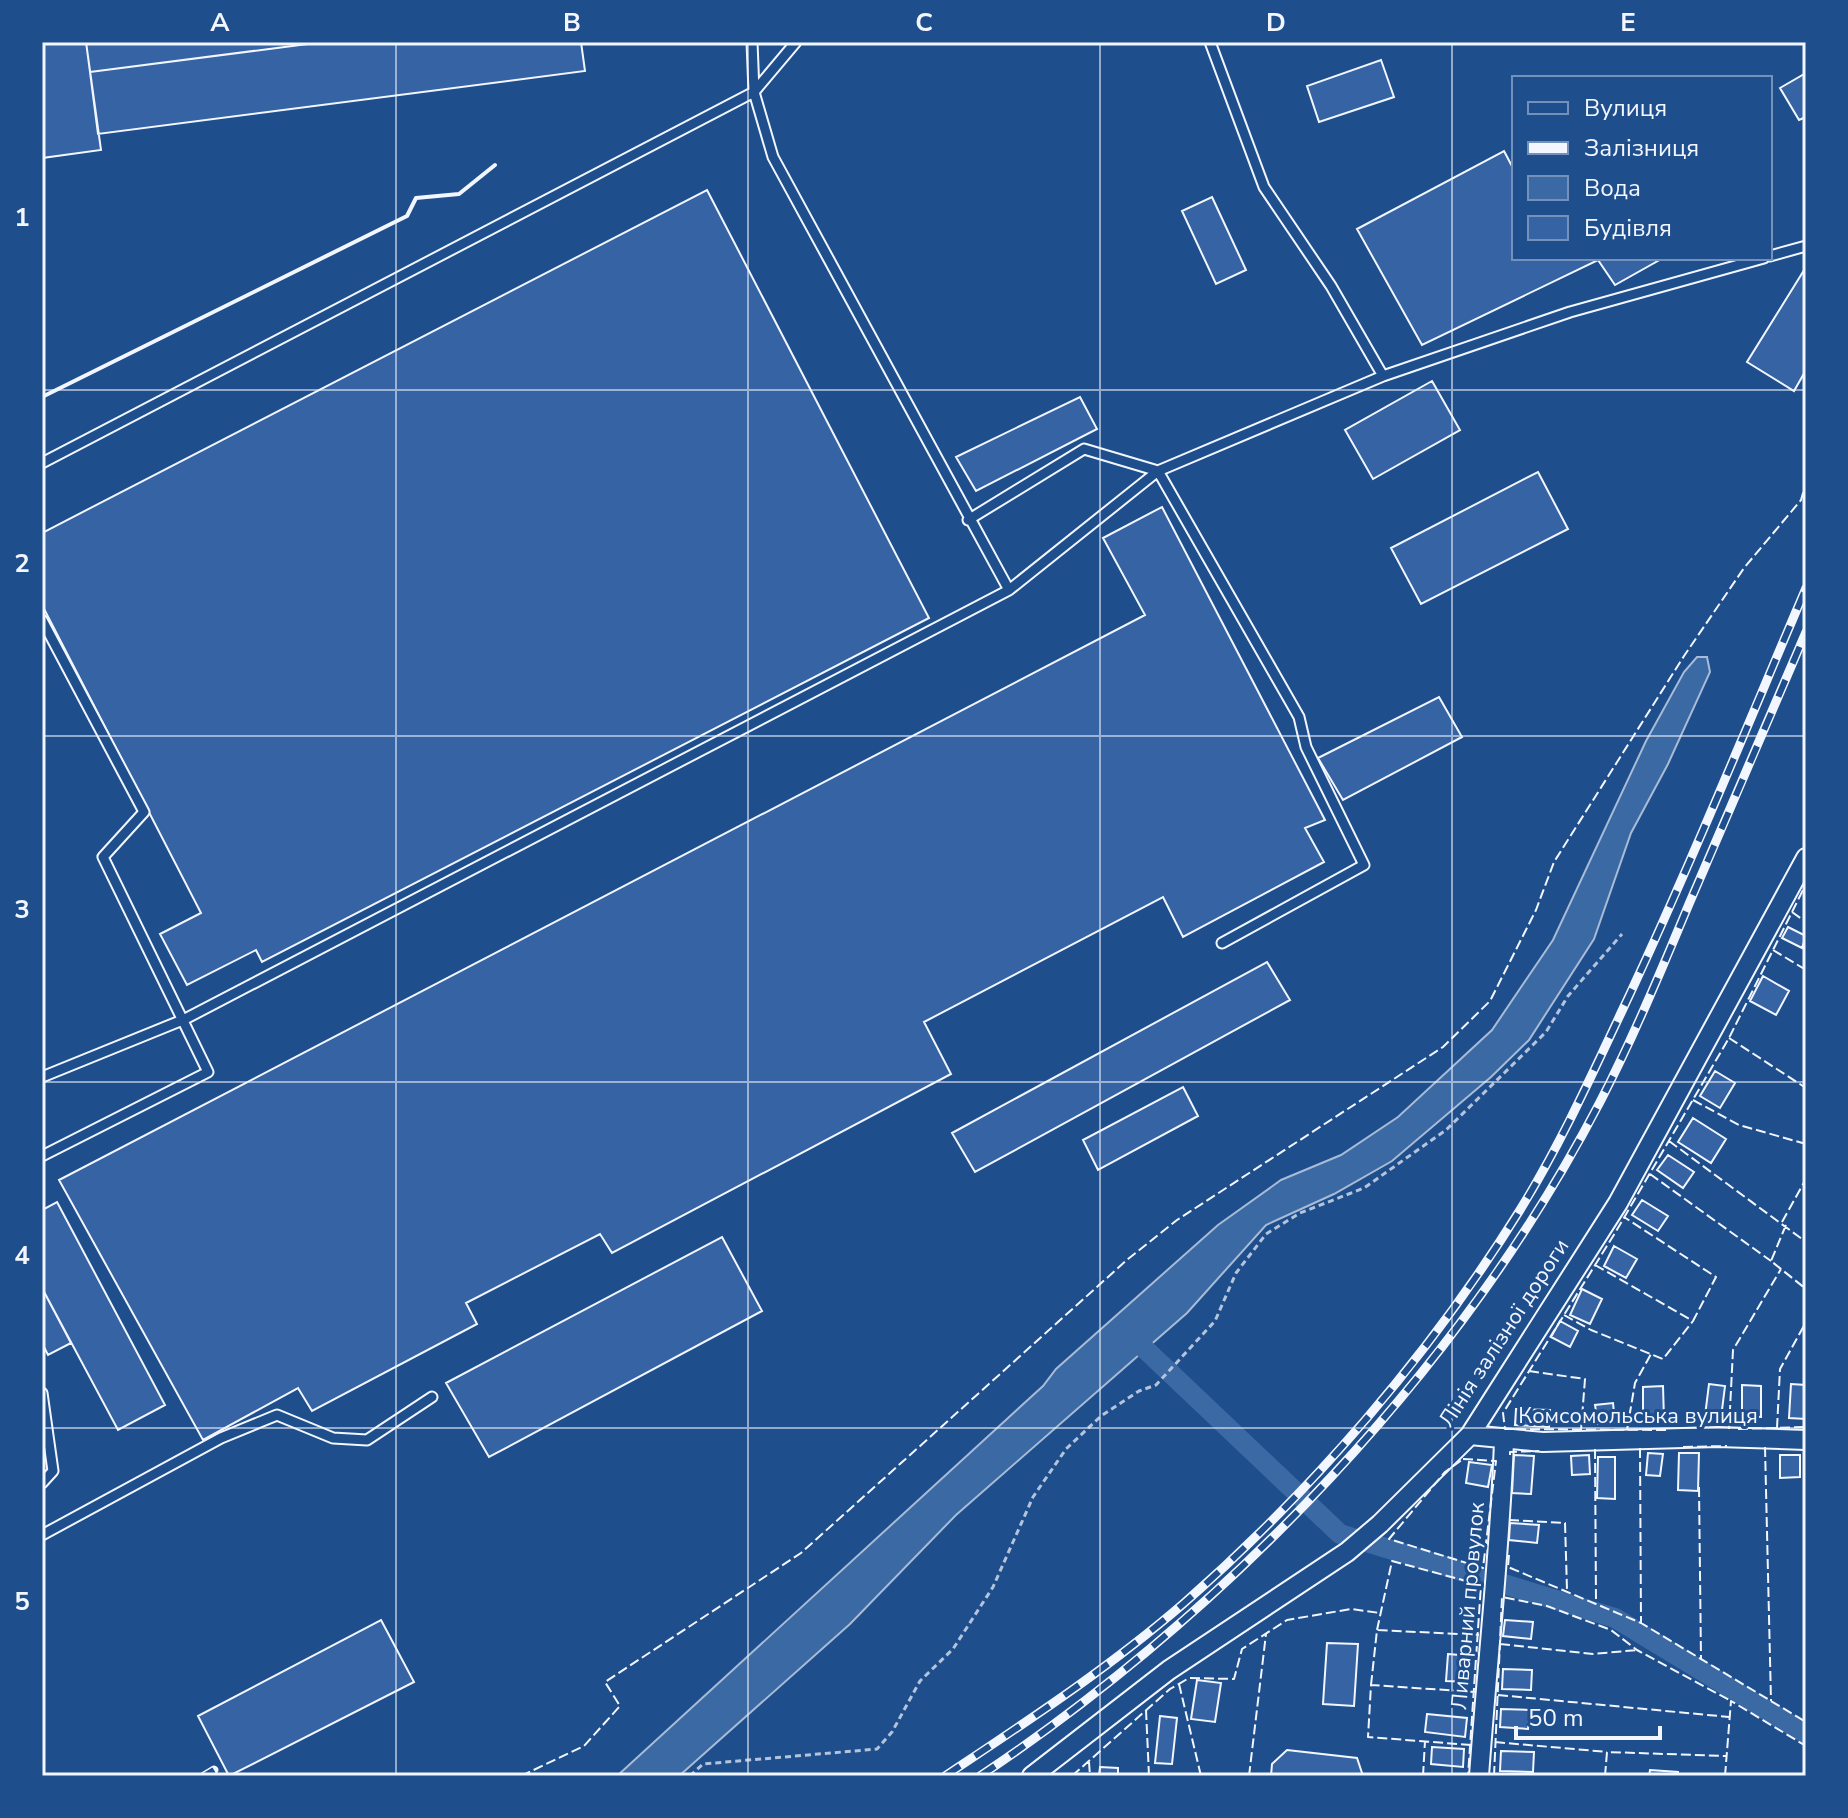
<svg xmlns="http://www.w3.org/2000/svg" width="1848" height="1818" viewBox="0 0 1848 1818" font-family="'Nunito Sans',sans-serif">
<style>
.water{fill:#3b69a3;stroke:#a8bbd7;stroke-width:2}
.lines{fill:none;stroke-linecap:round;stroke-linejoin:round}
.canal{stroke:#3b69a3;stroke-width:20}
.building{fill:#3563a3;stroke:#f2f6ff;stroke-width:2}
.lane-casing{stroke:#f2f6ff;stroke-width:13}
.street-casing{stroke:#f2f6ff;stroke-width:22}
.path{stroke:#b3c4dc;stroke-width:3;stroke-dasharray:6 4;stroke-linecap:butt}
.lane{stroke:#1f4e8c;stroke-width:9}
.street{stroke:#1f4e8c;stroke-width:18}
.rail-casing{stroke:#f2f6ff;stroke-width:9}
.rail{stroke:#1f4e8c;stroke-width:6;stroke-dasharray:18;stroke-linecap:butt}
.fence{stroke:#f2f6ff;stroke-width:2;stroke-dasharray:10 4;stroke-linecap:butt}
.wall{stroke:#f2f6ff;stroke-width:4}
.grid{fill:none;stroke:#f2f6ff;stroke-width:2;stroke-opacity:0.55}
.labels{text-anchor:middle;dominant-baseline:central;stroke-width:6;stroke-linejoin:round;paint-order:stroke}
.street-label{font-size:22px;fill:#f2f6ff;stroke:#1f4e8c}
.neatline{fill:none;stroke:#f2f6ff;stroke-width:3}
.grid-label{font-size:26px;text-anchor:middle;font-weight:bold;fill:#f2f6ff}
</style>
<rect width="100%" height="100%" fill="#1f4e8c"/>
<path class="water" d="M1697,657h10l3,15 -42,92 -37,69 -37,106 -65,101 -38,37 -99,84 -58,33 -68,31 -79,88 -231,202 -106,109 -171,152h-62l426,-390 13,-17 162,-144 63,-45 60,-25 57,-38 94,-87 61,-90 93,-199 38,-69z"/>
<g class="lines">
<path class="canal" d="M1127,1332l213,202 275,84 191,116"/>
</g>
<path class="building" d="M42,42h44l15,108 -59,8z
M86,42h237l-233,30z
M323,42h258l4,29 -487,63 -8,-62z
M1381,60l13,37 -75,25 -12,-36z
M1806,73v44l-7,3 -19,-32z
M1504,151l10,19v88h149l-48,27 -17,-25 -176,85 -65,-116z
M707,190l222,428 -667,344 -6,-12 -69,35 -27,-51 41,-21 -159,-308v-72z
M1212,197l34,73 -30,14 -34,-73z
M1806,267v103l-12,21 -47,-29z
M1432,381l28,49 -87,49 -28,-49z
M1080,397l17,32 -121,62 -20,-34z
M1538,472l30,57 -147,75 -30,-56z
M1162,507l163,313 -20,8 19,34 -141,75 -20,-40 -239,125 27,52 -339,179 -12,-19 -134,69 11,21 -165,87 -14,-23 -95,52 -144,-260 1086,-565 -42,-77z
M1439,697l23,40 -119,63 -25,-42z
M1788,927l18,9 -4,12 -20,-10z
M1267,962l23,38 -315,172 -23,-39z
M1763,976l26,15 -13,24 -26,-14z
M1715,1071l20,12 -15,25 -20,-12z
M1183,1087l15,29 -100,54 -15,-30z
M1693,1118l33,21 -15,24 -33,-21z
M1668,1155l26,17 -11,16 -26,-18z
M1642,1200l26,16 -10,15 -26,-16z
M57,1202l108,203 -47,25 -76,-142v-78z
M722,1237l40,74 -273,146 -43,-74z
M1614,1246l23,13 -11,19 -22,-12z
M42,1288l29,55 -23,12 -6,-12z
M1582,1289l20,10 -12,25 -20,-9z
M1560,1321l18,10 -8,16 -19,-10z
M1709,1384l16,2 -4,32 -16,-2z
M1791,1384l15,1v34l-17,-1z
M1742,1385l19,1v31l-19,-1z
M1663,1386l1,34 -21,1v-34z
M1613,1403l2,19 -17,2 -3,-19z
M1516,1409l34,1 -1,17 -34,-2z
M1648,1453l15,1 -3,22 -14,-1z
M1679,1453h20l-1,38 -20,-1z
M1514,1455l20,1 -3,38 -19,-1z
M1589,1455l1,19 -18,1 -1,-19z
M1780,1455h20v22l-20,1z
M1598,1457h17v42l-18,-1z
M1469,1462l23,3 -4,22 -22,-4z
M1510,1523l29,2 -2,18 -28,-3z
M381,1620l33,62 -185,94 -31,-60z
M1505,1620l28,2 -2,17 -28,-3z
M1327,1643l31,1 -4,62 -31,-2z
M1448,1654l23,2 -2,26 -23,-1z
M1503,1669l29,1 -1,20 -29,-1z
M1197,1680l24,3 -6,39 -24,-3z
M1501,1709l29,1 -2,19 -28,-2z
M1427,1714l40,4 -2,19 -40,-5z
M1160,1716l17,2 -5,46 -17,-1z
M1432,1747l32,2 -1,18 -32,-3z
M1287,1750l70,8 6,18h-92l1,-12z
M1501,1751l33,1 -1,20 -33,-1z
M1100,1767l18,1v8h-19z
M1650,1770l28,2v4h-29z"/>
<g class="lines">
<g class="lane-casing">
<path id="lane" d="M796,42l-42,50 19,65 236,433
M1770,256l36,-10
M1383,376l187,-64 194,-54
M42,463l712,-371 -2,-50
M968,520l116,-71 74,22 141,246 7,30 58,118 -142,78
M42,620l102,192 -41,45 105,215 -166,84
M42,1077l143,-58 824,-429 149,-119 225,-95 -52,-90 -67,-99 -54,-145
M42,1393l11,78 -11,12
M42,1535l179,-97 56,-23 56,23 34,2 65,-43"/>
</g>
<g class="street-casing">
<path id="street" d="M1470,1435l73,7 175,-5 88,3
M1032,1776l137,-106 178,-118 33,-28 90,-89 148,-232 188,-345
M1479,1776c8,-112 21,-223 25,-335"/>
</g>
<path class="path" d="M690,1776l13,-12 174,-15 15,-17 28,-51 33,-32 40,-62 40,-90 33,-48 35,-33 38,-25 17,-6 59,-64 21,-48 30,-39 34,-21 64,-25 82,-58 100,-98 22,-36 54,-62"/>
<use href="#lane" class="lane"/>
<use href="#street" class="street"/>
<g class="rail-casing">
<path id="rail" d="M204,1776l10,-6
M945,1776c81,-54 164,-108 238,-172 129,-113 246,-248 337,-394 42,-68 75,-142 109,-214 63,-135 119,-272 177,-408
M980,1776c249,-166 481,-407 620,-674 33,-64 61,-131 89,-198 39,-90 78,-181 117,-272"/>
</g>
<use href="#rail" class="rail"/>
<path class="fence" d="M1792,912l14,10
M1773,950l33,20
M1729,1038l77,50
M1693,1100l46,25 67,19
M1669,1141l137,101
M1650,1174l121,87
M1782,1222l24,-43
M1786,1225l-15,36 35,28
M1595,1265l98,56 23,-44 -92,-60
M1564,1315l27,15 72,29 30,-38
M1529,1371l56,8 -4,51
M1777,1428l3,-59 26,-47
M1729,1429l4,-79 48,-81
M1738,1429l68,-2
M1627,1430l8,-47 16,-29
M1666,1430l-161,-1 -2,-16 112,-180 114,-195 77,-154
M1683,1447l44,-1
M1765,1447l6,254
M1640,1448l1,175
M1595,1449l1,153
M1804,1449l2,151
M1510,1455v-3l29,-1
M1463,1459l33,2 -13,107 -94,-29 56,-67z
M1699,1487l2,172
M1509,1520l56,3 2,67
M1509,1555l-1,12 133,56 165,99
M1377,1630l15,-69 89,24 -13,191
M1500,1644l93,10 44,-4
M1179,1684l22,92
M1371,1685l6,-55 102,5
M1498,1695l231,22
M1146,1710l3,66
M1495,1742l112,10
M1471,1745l-103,-8 3,-52 104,7
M1089,1762l1,14
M521,1776l63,-30 36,-40 -15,-24 196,-129 327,-294 49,-39 266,-173 47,-46 46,-91 18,-48 130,-206 60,-88 57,-68 5,-17
M1072,1776l98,-87 19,-11 45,1 8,-30 45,-29 64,-11 29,4
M1249,1776l17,-142
M1423,1776l2,-35
M1494,1776l8,-179 45,9 64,24 26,20 94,51
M1605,1776l2,-24 119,4
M1725,1776l6,-75 75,45
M1803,1776l3,-15"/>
<path class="wall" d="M42,397l365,-181 9,-18 43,-4 36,-29"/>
</g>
<path class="grid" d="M396,42v1734M748,42v1734M1100,42v1734M1452,42v1734M42,390h1764M42,736h1764M42,1082h1764M42,1428h1764"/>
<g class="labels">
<g class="street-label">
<text transform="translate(1504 1333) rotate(-57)">Лінія залізної дороги</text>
<text x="1638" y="1416">Комсомольська вулиця</text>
<text transform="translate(1468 1606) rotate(-85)">Ливарний провулок</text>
</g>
</g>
<rect width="1848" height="1818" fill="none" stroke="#1f4e8c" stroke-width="88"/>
<rect x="1512" y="76" width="260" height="184" fill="#1f4e8c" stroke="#7391ba" stroke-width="2"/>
<rect x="1528" y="102" width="40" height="12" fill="#1f4e8c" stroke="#7391ba" stroke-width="2"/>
<text x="1584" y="116" font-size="24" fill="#f2f6ff">Вулиця</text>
<rect x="1528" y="142" width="40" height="12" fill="#f2f6ff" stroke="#7391ba" stroke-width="2"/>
<text x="1584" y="156" font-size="24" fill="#f2f6ff">Залізниця</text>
<rect x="1528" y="176" width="40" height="24" fill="#3b69a3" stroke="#7391ba" stroke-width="2"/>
<text x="1584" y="196" font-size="24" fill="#f2f6ff">Вода</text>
<rect x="1528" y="216" width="40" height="24" fill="#3563a3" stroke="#7391ba" stroke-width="2"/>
<text x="1584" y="236" font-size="24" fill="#f2f6ff">Будівля</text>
<path d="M1516 1726v12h144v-12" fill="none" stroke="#f2f6ff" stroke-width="4"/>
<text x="1528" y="1726" font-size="24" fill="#f2f6ff" stroke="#1f4e8c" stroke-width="6" paint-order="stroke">50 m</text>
<rect x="44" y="44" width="1760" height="1730" class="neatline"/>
<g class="grid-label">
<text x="220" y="31">A</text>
<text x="572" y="31">B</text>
<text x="924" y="31">C</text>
<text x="1276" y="31">D</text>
<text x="1628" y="31">E</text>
<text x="22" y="226">1</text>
<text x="22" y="572">2</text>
<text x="22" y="918">3</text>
<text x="22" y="1264">4</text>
<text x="22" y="1610">5</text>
</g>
</svg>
